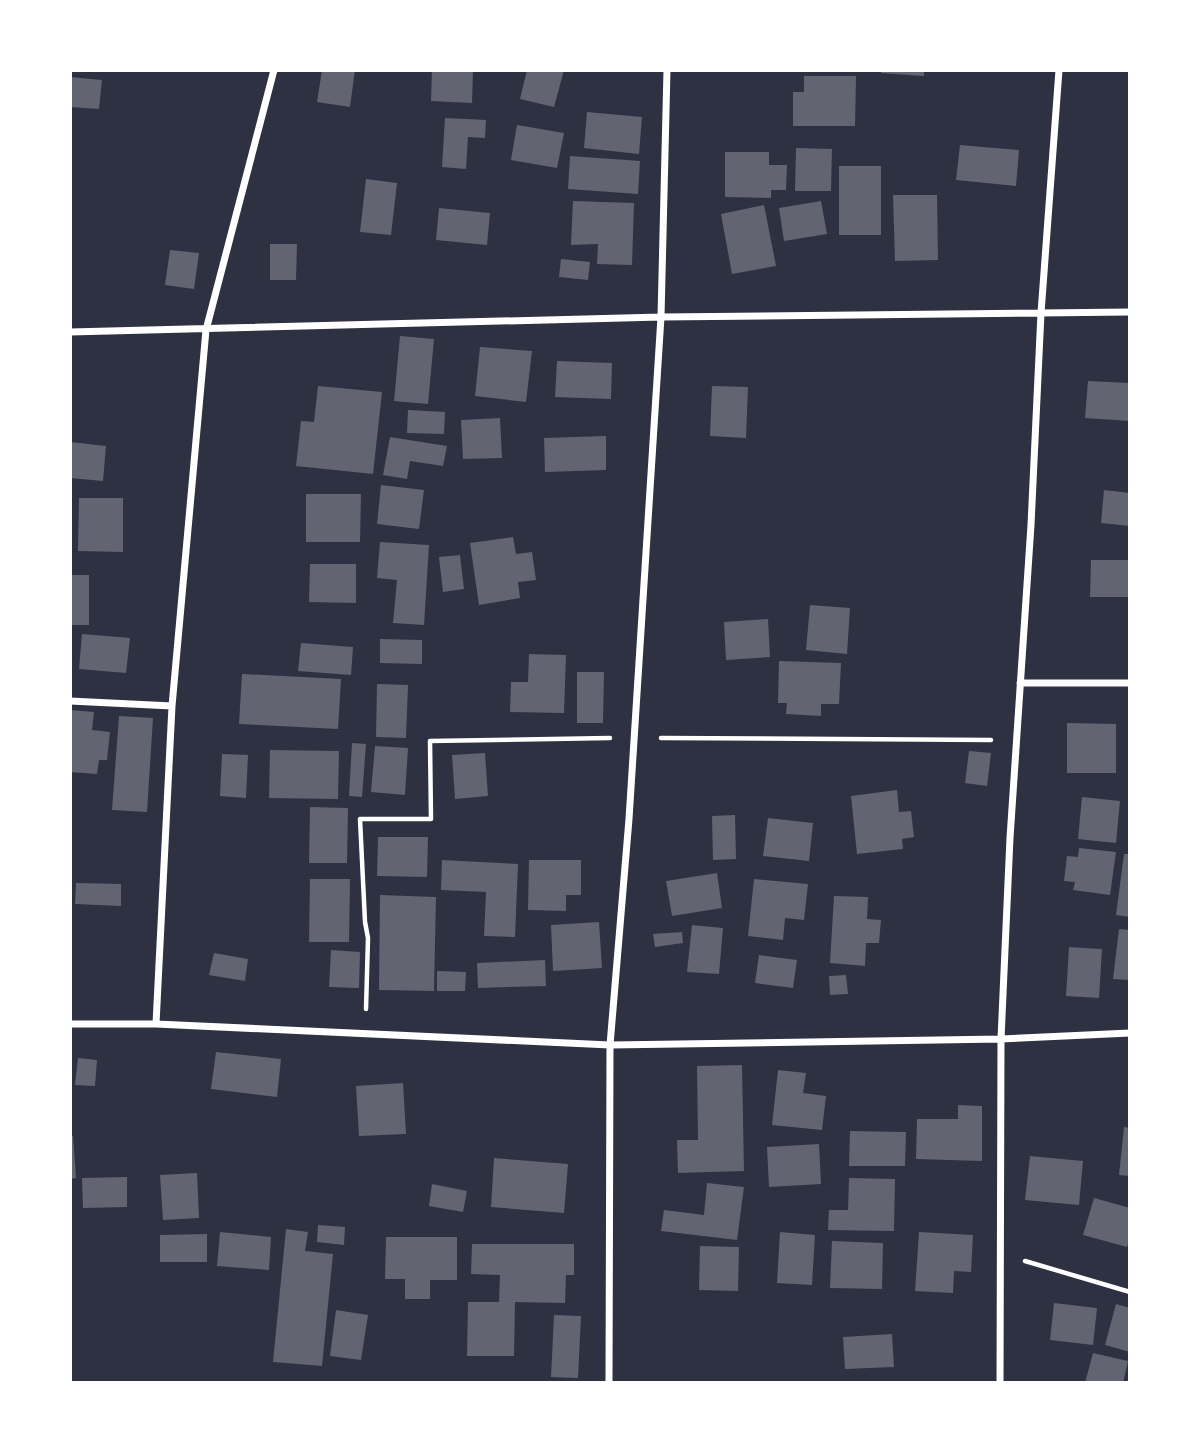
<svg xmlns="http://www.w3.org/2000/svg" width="1200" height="1453" viewBox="0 0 1200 1453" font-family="Ubuntu,sans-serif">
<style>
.building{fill:#626471}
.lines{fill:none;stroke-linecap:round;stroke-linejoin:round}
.path{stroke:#fff;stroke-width:4.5}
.minor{stroke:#fff;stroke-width:7}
</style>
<rect width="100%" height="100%" fill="#2d3142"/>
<path class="building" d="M322,70h33l-5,37 -33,-5z
M432,70h41l-1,33 -41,-2z
M527,70h37l-10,37 -34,-8z
M881,70h43v6l-43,-3z
M804,76h52l-1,50h-62v-34h11z
M70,77l32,3 -3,29 -29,-2z
M587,112l55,5 -3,37 -55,-6z
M445,118l41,2 -1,18 -17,-1 -2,32 -24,-2z
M517,125l47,8 -7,35 -46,-8z
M960,145l59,5 -3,36 -60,-6z
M796,148l36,1 -1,42h-36z
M725,152h44v13h18l-1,25h-15v8l-46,-1z
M570,156l70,5 -2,33 -70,-5z
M839,166h42v69h-42z
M366,179l31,4 -6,52 -31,-3z
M893,195h44l1,65 -43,1z
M573,201l61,2 -2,62 -35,-1 1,-20 -27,1z
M821,201l6,33 -43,7 -5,-33z
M764,205l12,61 -44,8 -11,-60z
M439,208l51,5 -3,32 -51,-5z
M270,244h27l-1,36h-26z
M170,250l29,3 -5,36 -29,-4z
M561,259l29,3 -2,18 -29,-3z
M400,336l34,3 -6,65 -34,-3z
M480,347l52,4 -6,51 -51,-6z
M557,361l55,2 -1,36 -56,-2z
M1088,381l42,2v38l-45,-3z
M318,386l64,6 -9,82 -77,-8 5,-45 13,1z
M712,386l36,1 -2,51 -36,-2z
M408,410l37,2 -1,22 -37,-1z
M500,418l2,40 -39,1 -2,-39z
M606,436v34l-61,2 -1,-34z
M390,437l57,9 -4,20 -33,-5 -3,18 -24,-4z
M70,442l36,4 -3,35 -33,-3z
M381,485l43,5 -5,39 -42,-5z
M1104,490l26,3v33l-29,-3z
M306,494h55l-1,48h-54z
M79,498h44v54l-45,-1z
M513,537l3,17 16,-2 4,28 -18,2 2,16 -41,7 -9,-62z
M380,542l49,3 -5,80 -31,-2 4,-43 -20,-2z
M460,555l4,34 -21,3 -4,-35z
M1091,560h39v37h-40z
M310,564h46v39l-47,-1z
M72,575h17v50h-17z
M810,605l40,3 -3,46 -41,-4z
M768,619l2,38 -44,3 -2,-38z
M82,634l48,4 -4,35 -47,-4z
M380,639l42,1v24l-42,-1z
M301,643l52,4 -2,28 -53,-4z
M529,654l37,1 -2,58 -54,-1 1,-30h17z
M779,661l62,2 -2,41h-18v12l-35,-2 1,-11h-9z
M577,672h27l-1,51h-26z
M242,674l99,5 -3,50 -99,-5z
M377,684l31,1 -2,53 -30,-1z
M70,710l24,2 -2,18 18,2 -3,28h-8l-2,14 -27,-2z
M119,716l34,2 -6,94 -35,-2z
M1067,723l49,1v49h-49z
M352,743l14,1 -4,53 -13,-1z
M375,746l33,2 -3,47 -34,-3z
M270,750l69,1 -1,48 -69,-1z
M969,751l22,2 -4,33 -22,-3z
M485,753l3,43 -33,3 -3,-44z
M222,754l26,1 -2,43 -26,-2z
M897,790l2,22 12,-1 3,26 -12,2 1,10 -46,5 -6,-58z
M1082,797l38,4 -4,42 -38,-4z
M310,807l38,1 -1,55h-38z
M735,815l1,44 -23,1 -1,-44z
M768,818l45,5 -4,38 -46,-5z
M378,837h50l-1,40 -50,-1z
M1079,848l37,4 -6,43 -37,-5 2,-8 -11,-1 3,-25 11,1z
M1124,854h6v63l-14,-2z
M442,860l76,4 -3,73 -31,-1 2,-44 -45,-2z
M529,860h52v35h-15v16l-38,-1z
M717,873l5,35 -50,8 -6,-35z
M310,879h40l-1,63h-40z
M754,879l54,5 -4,36 -19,-2 -2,22 -35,-4z
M76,883l45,1v22l-46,-2z
M380,895l56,2 -2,94 -55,-1z
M834,896l34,1 -1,22 14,1 -2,23h-13l-1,23 -35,-3z
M599,922l3,46 -49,3 -2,-46z
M692,925l31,3 -4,46 -32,-2z
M1119,929l11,1v50l-17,-1z
M682,932l1,11 -28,4 -2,-13z
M1069,947l33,2 -3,49 -33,-2z
M331,950l29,2 -1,36 -30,-1z
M214,953l34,6 -3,22 -36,-6z
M759,955l38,5 -4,28 -38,-5z
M545,960l1,26 -68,2 -1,-25z
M437,971l29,1 -1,19h-28z
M846,975l2,19 -18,1 -1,-19z
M216,1052l65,7 -4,38 -66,-8z
M78,1058l19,2 -2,26 -20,-1z
M742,1065l2,106 -66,2 -1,-33h21l-1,-74z
M778,1070l28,3 -3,20 23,3 -4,34 -50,-5z
M403,1083l3,51 -47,2 -3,-50z
M958,1105l24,1v55l-66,-2 1,-40h41z
M1124,1127l6,1v48l-11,-1z
M850,1131l56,1 -1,34h-56z
M70,1136h3l3,42 -6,1z
M819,1144l2,40 -52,3 -2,-40z
M1030,1156l53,5 -4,44 -54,-5z
M494,1158l74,6 -4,49 -73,-6z
M197,1173l2,45 -36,2 -3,-45z
M127,1177v30l-44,1 -1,-30z
M849,1178l46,1 -1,52 -66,-1 1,-20h19z
M707,1183l37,4 -7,53 -76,-9 3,-21 40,5z
M432,1184l35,7 -4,21 -34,-6z
M1094,1198l36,10v31l-3,8 -44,-12z
M318,1225l27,2 -1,18 -27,-3z
M286,1229l22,3 -3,19 28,3 -11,112 -49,-4z
M220,1232l51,5 -2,33 -52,-4z
M780,1232l35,3 -3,50 -35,-2z
M919,1232l54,3 -2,37 -17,-1 -1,22 -38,-2z
M207,1234v28h-47v-27z
M386,1237h71v43h-27v19h-25v-20h-20z
M832,1241l51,2 -1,46 -52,-1z
M472,1244h102v31h-8l-1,28 -50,-1 -1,54h-47l1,-54h31l1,-27 -29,-1z
M700,1246l39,1 -1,44 -39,-1z
M1054,1303l43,5 -4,37 -43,-5z
M1116,1304l14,4v44l-25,-7z
M336,1310l32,5 -7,45 -31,-4z
M554,1315l27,1 -3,62 -27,-1z
M892,1334l2,33 -49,2 -2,-32z
M1093,1353l35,8 -5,22h-38z"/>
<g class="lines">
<path class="path" d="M661,738l330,2
M366,1009l2,-71 -3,-16 -5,-103h71l-1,-78 180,-3
M1025,1261l105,31"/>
<path class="minor" d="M70,332l591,-15 469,-5
M1020,683h110
M70,701l102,5
M70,1024h86l454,21 391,-6 129,-6
M156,1024l16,-318 34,-376 68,-260
M609,1383l1,-338 19,-226 32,-502 6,-247
M1000,1383l1,-344 9,-201 21,-313 10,-212 18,-243"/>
</g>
<rect width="1200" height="1453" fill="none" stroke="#ffffff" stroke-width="144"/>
</svg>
